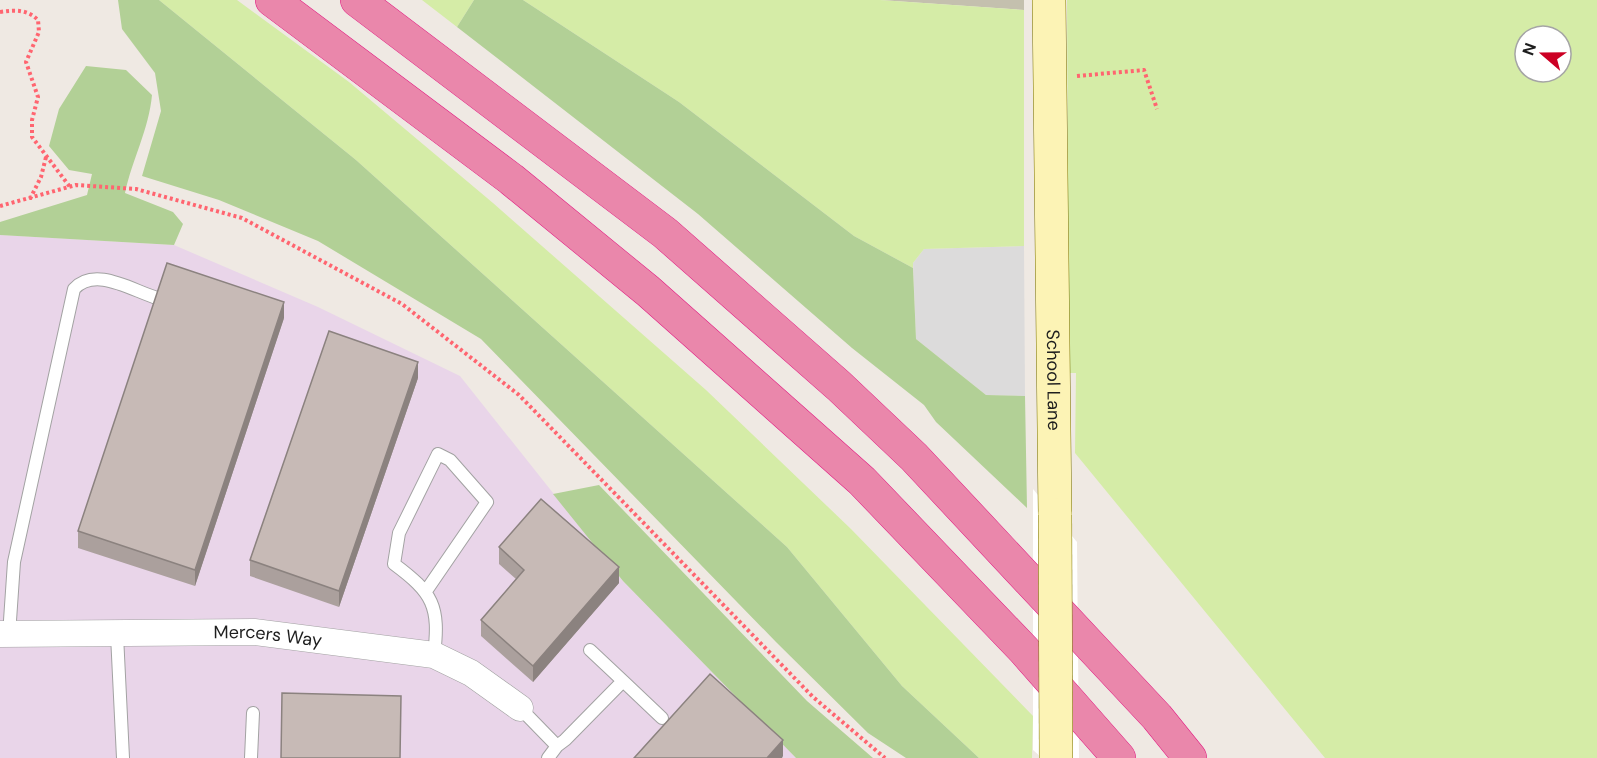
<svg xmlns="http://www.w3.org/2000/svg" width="1597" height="758" viewBox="0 0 1597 758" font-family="'DM Sans',sans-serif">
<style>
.residential{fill:#dcdbdb}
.industrial{fill:#e9d5e9}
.construction{fill:#c4c0ae}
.grass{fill:#d5eca7;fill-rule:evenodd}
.forest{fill:#b2d096}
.pier{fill:#fff}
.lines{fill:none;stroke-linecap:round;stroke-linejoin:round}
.lane-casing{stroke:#a2a2a2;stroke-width:14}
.street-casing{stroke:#a2a2a2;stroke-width:27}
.secondary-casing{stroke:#797100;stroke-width:34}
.highway-casing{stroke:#e11c83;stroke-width:34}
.path{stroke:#ff6570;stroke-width:4;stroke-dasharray:3 3;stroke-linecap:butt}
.lane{stroke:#fff;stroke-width:12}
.street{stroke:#fff;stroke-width:26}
.secondary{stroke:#fcf3b5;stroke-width:33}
.highway{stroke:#ea87ab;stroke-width:33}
.secondary-bridge-casing{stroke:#797100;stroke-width:34;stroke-linecap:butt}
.secondary-bridge{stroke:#fcf3b5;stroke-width:33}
.wall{fill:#aba09d}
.shaded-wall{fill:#8b827f}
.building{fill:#c7bab6;stroke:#8b827f;stroke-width:1.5}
.labels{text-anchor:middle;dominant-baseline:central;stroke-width:5;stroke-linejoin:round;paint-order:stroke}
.street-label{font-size:18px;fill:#1e1e1e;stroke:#fff}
</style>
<rect width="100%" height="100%" fill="#efe9e3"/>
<path class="residential" d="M1024,246l1,150 -39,-1 -70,-56 -3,-76 11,-14z"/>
<path class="industrial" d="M0,235l174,10 144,62 142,69 163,205 173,177h-796z"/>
<path class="construction" d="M880,0h144v10z"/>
<path class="grass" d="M159,0h78l112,82 144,121 213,187 145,139 182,187 -1,42h-53l-77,-72 -115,-139 -431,-387z
M422,0h52l-17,27z
M523,0h357l144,10v236l-100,3 -11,14v5l-59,-32 -175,-134z
M1067,0h530v758h-272l-250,-305 1,-80h-7zM1525,36h36v36h-36z"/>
<path class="forest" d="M118,0h41l197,160 431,387 115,139 77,72h-73l-38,-25 -92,-91 -295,-303 -163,-98 -99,-41 -77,-24 19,-65 -6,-38 -33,-44z
M474,0h49l156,102 175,134 59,32 3,71 70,56 39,1 2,112 -91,-86 -12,-17 -72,-57 -154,-134 -241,-187z
M86,66l40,4 26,25c-3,34 -20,65 -27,98l48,19 10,12 -9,21 -174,-10v-13l87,-27 5,-21 -23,-4 -20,-24 10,-37z
M599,485l208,216 66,57h-77l-173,-177 -70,-87z"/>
<path class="pier" d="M1033,489l44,53 2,216h-37l-9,-8z"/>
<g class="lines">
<g class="lane-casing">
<path id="lane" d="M426,591l61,-89 -37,-42 -12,-6 -39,79 -5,31c39,29 46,42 40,91
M9,635l5,-73 60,-273c21,-23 57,1 83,9
M117,635l6,123
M623,681l39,37
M520,708l37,38 8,-6 58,-59 -33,-31
M251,758l2,-45
M548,758l9,-12"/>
</g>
<g class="street-casing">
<g id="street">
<path id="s1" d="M0,634l254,-2 180,23 37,18 49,35"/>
</g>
</g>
<g class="secondary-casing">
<g id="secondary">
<path id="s2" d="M1049,0l6,515"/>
</g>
</g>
<g class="highway-casing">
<path id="highway" d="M272,0l239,179 137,112 214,190 162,169 95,108
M357,0l308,233 174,153 75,71 243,260 33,41"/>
</g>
<path class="path" d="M0,12c15,-2 27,-3 38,8l1,12 -13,30 12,35 -6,23v17l38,50
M1077,76l67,-6 13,39
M30,199l11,-22 5,-20
M0,206l76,-21 60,4 106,29 160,86 117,91 294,302 72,61"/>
<use href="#lane" class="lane"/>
<use href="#street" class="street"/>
<use href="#secondary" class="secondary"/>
<use href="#highway" class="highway"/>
<g class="secondary-bridge-casing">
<path id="secondary-bridge" d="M1055,515l1,243"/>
</g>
<use href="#secondary-bridge" class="secondary-bridge"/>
</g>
<path class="wall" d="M284,318l-89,268 -117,-38v-17z
M418,378l-79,229 -89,-31v-16z
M499,547l120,36 -86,99 -52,-46v-16l35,-41 -17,-15z"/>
<path class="shaded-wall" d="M284,302v16l-89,268v-16z
M418,362v16l-79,229v-16z
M619,567v16l-86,99v-16z
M783,740v16l-1,2h-15z"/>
<path class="building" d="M167,263l117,39 -89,268 -117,-39z
M329,331l89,31 -79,229 -89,-31z
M541,499l78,68 -86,99 -52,-46 43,-50 -25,-23z
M710,674l73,66 -16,18h-133z
M282,693l119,3 -1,62h-119z"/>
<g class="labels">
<g class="street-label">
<text stroke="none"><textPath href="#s2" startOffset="380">School Lane</textPath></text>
<text stroke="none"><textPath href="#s1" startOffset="268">Mercers Way</textPath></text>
</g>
</g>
<g transform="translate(1543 54) rotate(290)"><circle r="28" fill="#ffffff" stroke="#a5a5a5" stroke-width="1.5"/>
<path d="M0-4.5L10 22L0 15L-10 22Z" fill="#cc0024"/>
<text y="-9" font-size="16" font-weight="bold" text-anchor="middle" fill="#1e1e1e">N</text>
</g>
</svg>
